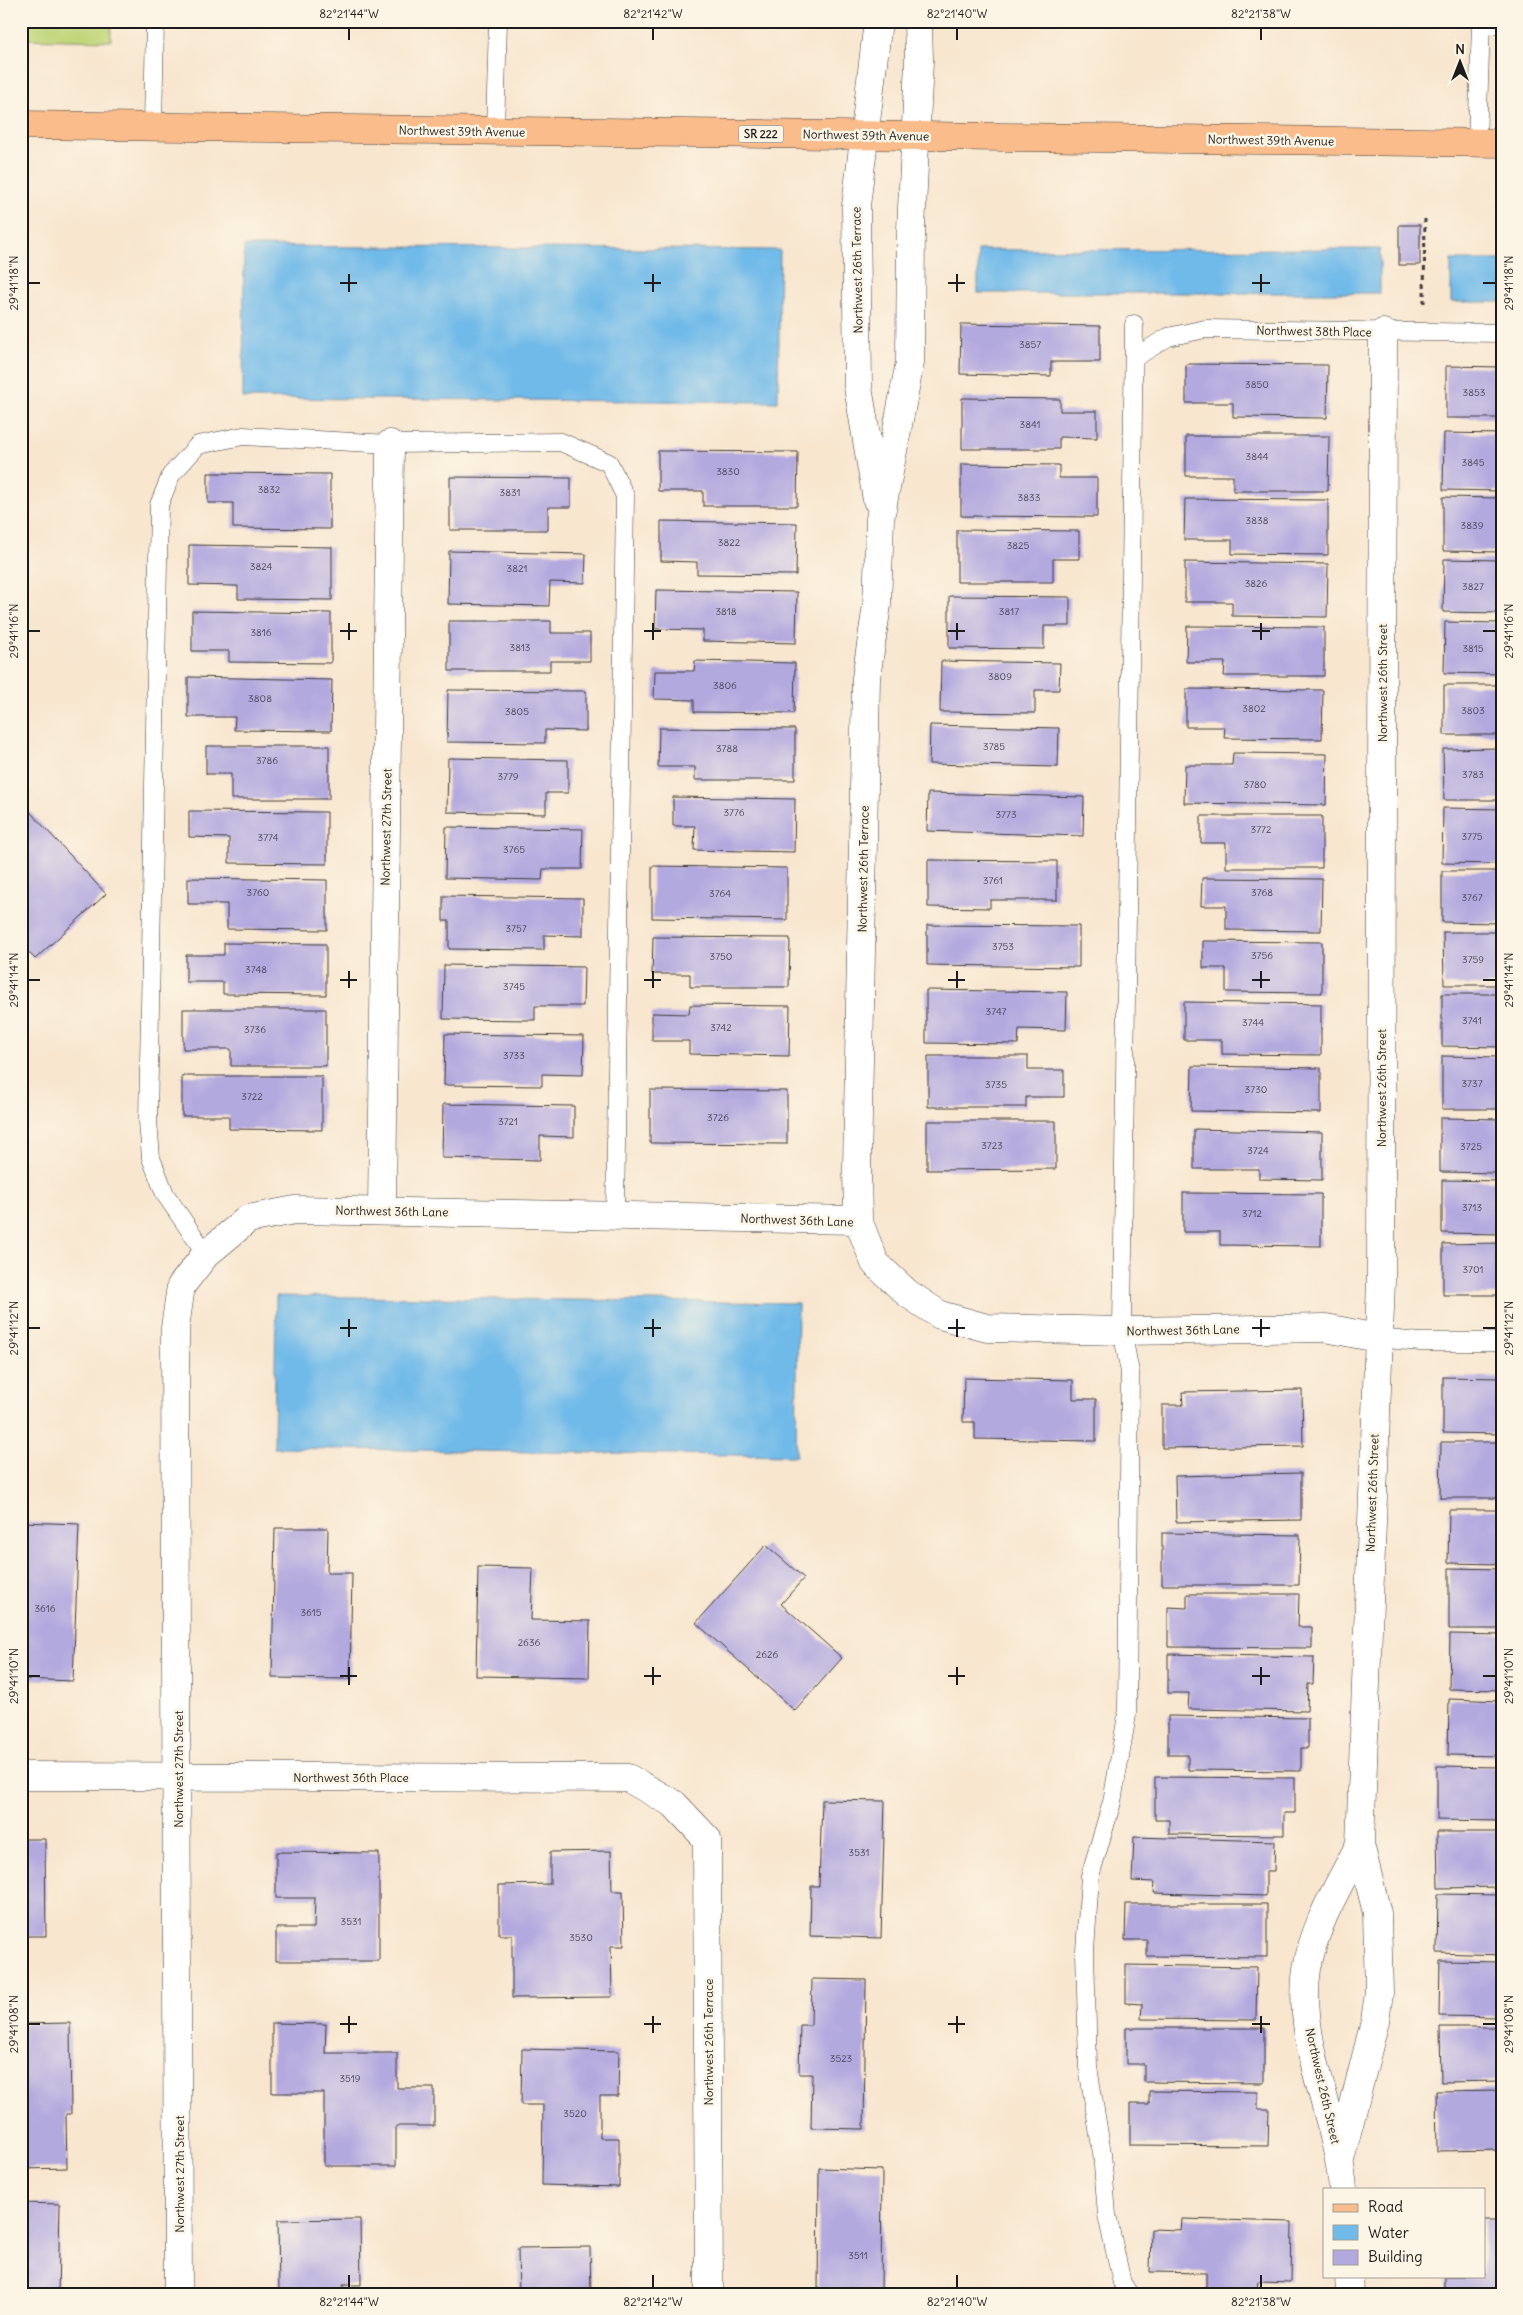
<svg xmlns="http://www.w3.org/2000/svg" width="1523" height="2315" viewBox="0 0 1523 2315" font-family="Delius,sans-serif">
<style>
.green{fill:#c0d579;stroke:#6e784a}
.water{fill:#70bae9;stroke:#466b82}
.building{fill:#b2a9df}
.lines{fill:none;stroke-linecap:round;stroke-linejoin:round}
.lane-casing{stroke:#3d3a37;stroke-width:19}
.street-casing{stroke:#3d3a37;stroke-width:29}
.primary-casing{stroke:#3d3a37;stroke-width:29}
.path{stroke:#3d3a37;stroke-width:3;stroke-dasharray:4 4;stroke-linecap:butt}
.lane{stroke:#fff;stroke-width:18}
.street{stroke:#fff;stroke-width:28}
.primary{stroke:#f9bc8a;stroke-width:28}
.ticks{fill:none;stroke:#1c1c1c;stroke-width:2}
.labels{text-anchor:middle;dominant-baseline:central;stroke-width:5;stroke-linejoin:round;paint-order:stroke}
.number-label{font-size:10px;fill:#423f4d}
.shield{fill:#fcf5e5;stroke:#5f5d58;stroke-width:1}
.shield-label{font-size:11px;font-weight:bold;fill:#1c1c1c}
.street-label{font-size:12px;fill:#1c1c1c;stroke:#fcf5e5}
.neatline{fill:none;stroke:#1c1c1c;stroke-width:2}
.ticks-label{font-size:12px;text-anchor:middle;fill:#1c1c1c}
</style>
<rect width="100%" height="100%" fill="#fcf5e5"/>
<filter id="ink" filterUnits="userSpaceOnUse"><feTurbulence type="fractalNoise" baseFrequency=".02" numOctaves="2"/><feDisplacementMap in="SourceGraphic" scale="10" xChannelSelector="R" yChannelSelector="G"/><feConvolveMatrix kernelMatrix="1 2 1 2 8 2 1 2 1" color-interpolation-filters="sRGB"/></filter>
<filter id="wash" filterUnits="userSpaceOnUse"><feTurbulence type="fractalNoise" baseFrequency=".0096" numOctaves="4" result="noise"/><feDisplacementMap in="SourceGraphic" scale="20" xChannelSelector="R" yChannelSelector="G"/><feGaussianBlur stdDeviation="1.12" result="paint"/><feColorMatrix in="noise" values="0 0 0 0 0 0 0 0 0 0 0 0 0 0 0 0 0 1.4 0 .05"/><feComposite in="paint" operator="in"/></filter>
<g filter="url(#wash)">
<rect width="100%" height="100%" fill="#f8e6cf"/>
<path class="green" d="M21,21h90v20l-90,-2z"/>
<path class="water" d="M244,246l536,4 -2,152 -535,-4z
M1380,249v44h-402v-43z
M1451,260h51v42h-51z
M276,1296l522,7 -2,153 -522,-8z"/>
<g id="blocks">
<path class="building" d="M1399,225h21v40h-21z
M961,324l139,2v36h-49v14l-91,-2z
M1186,364l142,1 -1,53 -94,-1v-14h-47z
M1446,366l56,1v51h-56z
M962,398l98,1v12h37v27l-38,-1v12h-97z
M1444,433l58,1v57l-59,-1z
M1186,436h143l-1,55h-95v-15h-47z
M658,451l140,1 -1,54h-94v-15h-45z
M961,464l98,1v13h38v39l-136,-1z
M208,473l122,1v55l-97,-1v-25h-25z
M450,477l121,1v29h-23v23h-98z
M1443,497l59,1v54l-59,-1z
M1185,499l143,1v55l-96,-1v-14h-48z
M661,521l136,2 -1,52 -99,-1v-12l-36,-1z
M957,530l122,1v28h-26v23h-96z
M189,545l143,2v53l-94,-1v-13l-49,-1z
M449,551l137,3 -1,29 -35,-1 -1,24 -101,-2z
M1444,559l58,1v53l-59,-1z
M1185,562l143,2 -1,53 -95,-1v-14h-47z
M656,590l141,2 -1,51 -93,-2v-11l-48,-1z
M949,596l121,1v29h-26v23l-95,-1z
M192,611l139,2v50l-102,-1v-11h-37z
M449,621h102v12h39v28h-40v10h-101z
M1445,622l57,1v51l-58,-1z
M1187,626l137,1v49h-100l1,-14h-39z
M695,661l100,2 -1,50 -100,-1v-12l-40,-1 1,-28h39z
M941,661l119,2 -1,27h-24v23l-95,-1z
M188,677l144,3 -1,51 -97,-1 1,-13h-47z
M1444,685h58v50h-58z
M1186,689l137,1 -1,49 -98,-1 1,-11h-39z
M448,690l138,1v40l-41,-1v13l-98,-1z
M930,725l129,3 -1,39 -129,-3z
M659,728l136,1v51h-100v-13h-37z
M206,746h123v53h-98v-25h-25z
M1502,748v52h-58l-1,-51z
M1233,753l94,1 -1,51 -142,-2 1,-38h47z
M448,758l120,2v33h-22v21l-99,-2z
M928,793l156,4 -1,39 -156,-5z
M673,797l122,2 -1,53 -100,-2 1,-24h-22z
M21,802l85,92 -71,65 -14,-15z
M1443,808l59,1v55l-60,-1z
M189,811l138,1v52l-98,-1v-25l-40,-1z
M1201,816h121v52h-96v-25h-25z
M446,827l137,2 -1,40h-39l-1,11 -97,-2z
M928,860l129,1v39h-67v8l-62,-1z
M652,866l135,2v52l-135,-2z
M1442,871h60v52l-60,-1z
M188,878l139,2v50l-100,-1v-25h-39z
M1202,878l120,1 -1,52 -95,-1v-24h-25z
M443,896l140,2v38l-39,-1v15l-95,-1v-28h-6z
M927,925l152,1v41l-152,-2z
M1443,932h59v53h-58z
M653,937l137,1 -1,49h-99v-13h-38z
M1203,941l119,1v51l-96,-1v-24h-23z
M224,943l102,1v51l-103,-1v-12h-37v-27h38z
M444,965l140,2 -1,39h-48v14l-92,-1z
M926,990l141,2 -1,38 -47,-1 -1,15 -92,-1z
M1442,994h60v53l-60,-1z
M1184,1002l137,2v51l-99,-1v-14h-38z
M690,1005l100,1 -1,50 -100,-2v-13h-37v-28l37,1z
M183,1009h143v57h-95v-17h-48z
M445,1034l139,2 -1,39 -41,-1v12l-98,-1z
M928,1056h100v14h36v27h-38v10h-98z
M1442,1056l60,1v52h-60z
M1192,1066l129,2v45l-130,-2z
M182,1076h140v54l-93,-1v-13h-47z
M650,1090l137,1v53l-137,-1z
M443,1104l131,2v31l-34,-1v24l-98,-2z
M1440,1118l62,1v54l-62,-1z
M927,1121h129v48l-129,1z
M1194,1129l128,3v48l-63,-1v-10h-65z
M1442,1180l60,1v53l-60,-1z
M1183,1193l138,1v52l-101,-1v-13h-37z
M1502,1243v52h-59v-51z
M1443,1377l59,1v56l-59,-1z
M964,1378l109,2v19h23v42l-121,-2v-17h-12z
M1302,1390l1,56 -141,2v-43h21l-1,-13z
M1441,1442h61v56h-62z
M1301,1473v47l-125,2 -1,-46z
M1449,1510h53v54l-54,-1z
M21,1522l58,2 -6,157 -52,-2z
M275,1528h53l-1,45h25l-2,106 -78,-1z
M1162,1533l138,2 -1,50h-137z
M766,1545l38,33 -23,26 61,54 -47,53 -99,-88z
M478,1567l55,1 -2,52 59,1 -1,57 -113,-2z
M1449,1568l53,1v60h-53z
M1187,1594h112l-1,33h14v21l-144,-1v-40l19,1z
M1450,1634l52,1v55l-53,-1z
M1168,1654l146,3 -1,27h-5l-1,27 -119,-2 1,-16h-21z
M1449,1699l53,2v55l-54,-1z
M1168,1716l140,2v30h-7v23l-113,-1v-15h-20z
M1437,1766l65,1v54l-65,-1z
M1155,1777l140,1v35h-11v22l-115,-1v-14h-14z
M822,1800l63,1 -4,137 -71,-2 1,-50h8z
M1437,1832h65v55l-64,1z
M1134,1837l141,4 -1,30h-8v25l-112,-3 1,-11 -23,-1z
M21,1839h24l1,97h-25z
M611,1851l1,40h11l1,55h-13l1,51 -100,1v-63h-13v-50l51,-1v-32z
M276,1852l103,1v108h-103v-33h38l1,-30h-39z
M1438,1894l64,1v60l-65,-2z
M1126,1904h141v53l-120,-1v-16h-22z
M1440,1961l62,1v55l-63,-1z
M1126,1965l131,2 -1,53 -115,-1 1,-15 -16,-1z
M812,1979l54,1 -2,149 -53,-1 1,-54h-13l1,-49h11z
M70,2023l1,91h-5l1,54 -46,1v-145z
M272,2023l54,1 -1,29h72v35h37v38h-38v40h-72v-73h-52z
M1440,2027h62v54l-61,1z
M1126,2028h138v55l-120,-1v-18h-18z
M522,2049l97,2 -1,45h-18v42h19v49l-77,-2 1,-80h-22z
M1502,2090v60l-65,1 -1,-60z
M1149,2091l109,1v17h11l-1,37 -138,-1v-41h19z
M819,2168l63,2 -1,124h-63z
M21,2203l39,1 -2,90h-37z
M360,2219l1,66h-18v9h-64l-1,-74z
M1182,2219l110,3 -1,60 -33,-1 -1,10 -51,-1v-17l-56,-1 1,-43 30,1z
M1484,2220h18v74l-57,-1v-17h39z
M590,2247l1,47h-72l-1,-46z"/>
</g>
</g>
<g filter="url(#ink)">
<use href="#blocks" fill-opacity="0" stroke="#3d3a37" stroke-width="1"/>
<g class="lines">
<g class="lane-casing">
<path id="lane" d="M153,127l2,-106
M495,131l3,-110
M1477,142l4,-118h21
M1134,358l34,-21 37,-8 297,4
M206,1254l-41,-60 -14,-36 -3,-37 11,-616 12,-30 27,-30 45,-9 147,8 171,-2 48,21 16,33 -10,720
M1377,1338l43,4h82
M1129,2294l-7,-11 -15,-68 -5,-62 -14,-86 -3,-116 5,-75 22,-74 15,-87 3,-343 -8,-41 12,-1007"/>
</g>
<g class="street-casing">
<path id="street" d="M918,21l1,40 -8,168 -1,133 -30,157 -3,86 -11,73 -9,491 1,51 17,43 32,30 33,22 47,13 135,3 204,-3 51,10
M877,500l-19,-113 -2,-181 22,-185
M382,1211l8,-767
M21,1776l607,2 46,26 33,35 2,455
M1340,2160l35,-139 4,-28 -2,-80 -17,-69 21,-563 2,-948
M1343,2189c-6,-74 -47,-145 -36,-220 7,-45 33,-85 53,-125
M1349,2276l1,18
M178,2294l-3,-966 6,-42 25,-32 42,-35 47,-9 563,10"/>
</g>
<g class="primary-casing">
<path id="primary" d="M21,125l1481,18"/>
</g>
<path class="path" d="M1424,303l1,-87"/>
<use href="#lane" class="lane"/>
<use href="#street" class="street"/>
<use href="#primary" class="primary"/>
</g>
</g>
<path class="ticks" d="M349,28v12M653,28v12M957,28v12M1261,28v12M349,274v18M653,274v18M957,274v18M1261,274v18M28,283h12M340,283h17M644,283h17M948,283h17M1252,283h18M1483,283h13M349,623v17M653,623v17M957,623v17M1261,623v17M28,631h12M340,631h17M644,631h17M948,631h17M1252,631h18M1483,631h13M349,971v17M653,971v17M957,971v17M1261,971v17M28,980h12M340,980h17M644,980h17M948,980h17M1252,980h18M1483,980h13M349,1319v18M653,1319v18M957,1319v18M1261,1319v18M28,1328h12M340,1328h17M644,1328h17M948,1328h17M1252,1328h18M1483,1328h13M349,1667v18M653,1667v18M957,1667v18M1261,1667v18M28,1676h12M340,1676h17M644,1676h17M948,1676h17M1252,1676h18M1483,1676h13M349,2016v17M653,2016v17M957,2016v17M1261,2016v17M28,2024h12M340,2024h17M644,2024h17M948,2024h17M1252,2024h18M1483,2024h13M349,2275v13M653,2275v13M957,2275v13M1261,2275v13"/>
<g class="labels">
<g class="number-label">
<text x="1030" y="344">3857</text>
<text x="1257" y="384">3850</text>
<text x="1474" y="392">3853</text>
<text x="1030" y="424">3841</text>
<text x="1257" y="456">3844</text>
<text x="1473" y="462">3845</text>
<text x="728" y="471">3830</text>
<text x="269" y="489">3832</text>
<text x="510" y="492">3831</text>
<text x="1029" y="497">3833</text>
<text x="1257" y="520">3838</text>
<text x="1472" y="525">3839</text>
<text x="729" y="542">3822</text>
<text x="1018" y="545">3825</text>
<text x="261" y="566">3824</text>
<text x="517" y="568">3821</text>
<text x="1256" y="583">3826</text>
<text x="1473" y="586">3827</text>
<text x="726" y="611">3818</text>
<text x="1009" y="611">3817</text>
<text x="261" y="632">3816</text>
<text x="520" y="647">3813</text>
<text x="1473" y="648">3815</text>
<text x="1000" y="676">3809</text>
<text x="725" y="685">3806</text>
<text x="260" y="698">3808</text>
<text x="1254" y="708">3802</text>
<text x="1473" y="710">3803</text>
<text x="517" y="711">3805</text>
<text x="994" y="746">3785</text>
<text x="727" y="748">3788</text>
<text x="267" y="760">3786</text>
<text x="1473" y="774">3783</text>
<text x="508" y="776">3779</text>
<text x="1255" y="784">3780</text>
<text x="734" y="812">3776</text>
<text x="1006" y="814">3773</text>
<text x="1261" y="829">3772</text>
<text x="1472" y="836">3775</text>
<text x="268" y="837">3774</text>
<text x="514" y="849">3765</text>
<text x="993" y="880">3761</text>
<text x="258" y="892">3760</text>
<text x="1262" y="892">3768</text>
<text x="720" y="893">3764</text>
<text x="1472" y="897">3767</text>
<text x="516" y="928">3757</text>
<text x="1003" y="946">3753</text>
<text x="1262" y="955">3756</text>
<text x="721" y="956">3750</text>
<text x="1473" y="959">3759</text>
<text x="256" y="969">3748</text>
<text x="514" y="986">3745</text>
<text x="996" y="1011">3747</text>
<text x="1472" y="1020">3741</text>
<text x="1253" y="1022">3744</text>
<text x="721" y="1027">3742</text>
<text x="255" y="1029">3736</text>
<text x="514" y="1055">3733</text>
<text x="1472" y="1083">3737</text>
<text x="996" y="1084">3735</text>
<text x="1256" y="1089">3730</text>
<text x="252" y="1096">3722</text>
<text x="718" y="1117">3726</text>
<text x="508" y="1121">3721</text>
<text x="992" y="1145">3723</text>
<text x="1471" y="1146">3725</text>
<text x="1258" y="1150">3724</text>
<text x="1472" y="1207">3713</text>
<text x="1252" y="1213">3712</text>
<text x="1473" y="1269">3701</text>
<text x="45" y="1608">3616</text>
<text x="311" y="1612">3615</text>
<text x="529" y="1642">2636</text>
<text x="767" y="1654">2626</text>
<text x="859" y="1852">3531</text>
<text x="351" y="1921">3531</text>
<text x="581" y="1937">3530</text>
<text x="841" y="2058">3523</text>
<text x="350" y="2078">3519</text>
<text x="575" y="2113">3520</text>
<text x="858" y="2255">3511</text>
</g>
<rect class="shield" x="738.5" y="125.5" width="45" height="17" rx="4"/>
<g class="shield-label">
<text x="761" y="134">SR 222</text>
</g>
<g class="street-label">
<text transform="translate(462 131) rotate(1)">Northwest 39th Avenue</text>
<text transform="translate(866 135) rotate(1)">Northwest 39th Avenue</text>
<text transform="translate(1271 140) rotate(1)">Northwest 39th Avenue</text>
<text transform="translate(857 270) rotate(-91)">Northwest 26th Terrace</text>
<text transform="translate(1314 331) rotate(1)">Northwest 38th Place</text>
<text transform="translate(1382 683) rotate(-90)">Northwest 26th Street</text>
<text transform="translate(386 827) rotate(-89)">Northwest 27th Street</text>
<text transform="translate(863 869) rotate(-89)">Northwest 26th Terrace</text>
<text transform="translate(1381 1088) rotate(-90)">Northwest 26th Street</text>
<text transform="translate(392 1211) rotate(1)">Northwest 36th Lane</text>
<text transform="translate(797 1220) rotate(2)">Northwest 36th Lane</text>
<text transform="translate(1183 1330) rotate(-1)">Northwest 36th Lane</text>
<text transform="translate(1372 1493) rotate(-88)">Northwest 26th Street</text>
<text transform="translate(178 1769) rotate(-90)">Northwest 27th Street</text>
<text x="351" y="1777">Northwest 36th Place</text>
<text transform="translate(708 2042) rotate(-90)">Northwest 26th Terrace</text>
<text transform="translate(1323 2086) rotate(77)">Northwest 26th Street</text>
<text transform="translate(179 2174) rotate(-90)">Northwest 27th Street</text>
</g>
</g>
<rect width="1523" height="2315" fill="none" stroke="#fcf5e5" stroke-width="55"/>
<rect x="1323" y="2188" width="162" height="90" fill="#fcf5e5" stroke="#a29e95"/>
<rect x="1333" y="2204" width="25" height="8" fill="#f9bc8a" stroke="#a29e95"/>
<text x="1368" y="2212" font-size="15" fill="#1c1c1c">Road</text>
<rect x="1333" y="2225" width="25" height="15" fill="#70bae9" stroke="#a29e95"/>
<text x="1368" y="2238" font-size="15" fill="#1c1c1c">Water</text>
<rect x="1333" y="2250" width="25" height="15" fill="#b2a9df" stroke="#a29e95"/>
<text x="1368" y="2262" font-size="15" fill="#1c1c1c">Building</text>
<g transform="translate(1460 62)" stroke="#fcf5e5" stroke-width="4" paint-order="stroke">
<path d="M0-4L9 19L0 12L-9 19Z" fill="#1c1c1c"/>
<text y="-8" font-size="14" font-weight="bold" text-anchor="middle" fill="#1c1c1c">N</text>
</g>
<rect x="28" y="28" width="1468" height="2260" class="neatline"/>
<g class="ticks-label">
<text x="349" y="18">82°21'44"W</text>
<text x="653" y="18">82°21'42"W</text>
<text x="957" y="18">82°21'40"W</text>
<text x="1261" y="18">82°21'38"W</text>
<text transform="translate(14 283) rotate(-90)" y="4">29°41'18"N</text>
<text transform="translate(1509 283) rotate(-90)" y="4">29°41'18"N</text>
<text transform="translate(14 631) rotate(-90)" y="4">29°41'16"N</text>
<text transform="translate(1509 631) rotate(-90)" y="4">29°41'16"N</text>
<text transform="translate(14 980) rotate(-90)" y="4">29°41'14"N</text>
<text transform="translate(1509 980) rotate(-90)" y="4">29°41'14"N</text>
<text transform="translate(14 1328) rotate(-90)" y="4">29°41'12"N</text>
<text transform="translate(1509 1328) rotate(-90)" y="4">29°41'12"N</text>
<text transform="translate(14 1676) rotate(-90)" y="4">29°41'10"N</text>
<text transform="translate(1509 1676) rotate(-90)" y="4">29°41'10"N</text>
<text transform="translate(14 2024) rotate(-90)" y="4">29°41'08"N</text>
<text transform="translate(1509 2024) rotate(-90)" y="4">29°41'08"N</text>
<text x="349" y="2306">82°21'44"W</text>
<text x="653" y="2306">82°21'42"W</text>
<text x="957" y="2306">82°21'40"W</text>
<text x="1261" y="2306">82°21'38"W</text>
</g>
</svg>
